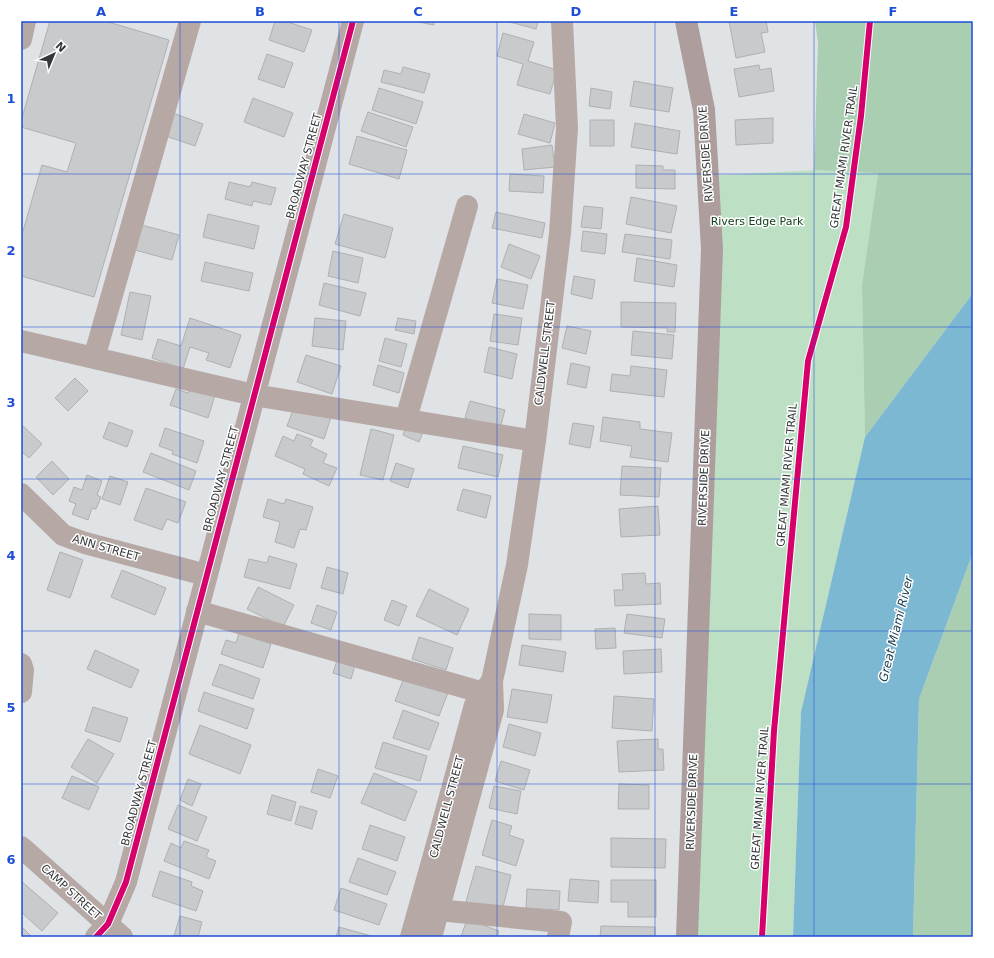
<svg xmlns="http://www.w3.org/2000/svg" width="994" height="958" viewBox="0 0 994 958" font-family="'DejaVu Sans',sans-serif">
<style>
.green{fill:#bde0c5}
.forest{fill:#aaceb2}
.water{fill:#7db8d3}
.building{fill:#c8cacc;stroke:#aeb0b3}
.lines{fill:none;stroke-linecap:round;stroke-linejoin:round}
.minor{stroke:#b6a8a5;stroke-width:22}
.major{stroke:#ad9e9d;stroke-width:22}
.cycleway-casing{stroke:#fff;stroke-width:8}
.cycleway{stroke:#d6006c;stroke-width:6}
.grid{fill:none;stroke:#1d4ed8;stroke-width:1;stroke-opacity:0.55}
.labels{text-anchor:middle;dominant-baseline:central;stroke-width:3;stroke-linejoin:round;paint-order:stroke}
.street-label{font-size:11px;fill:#35373a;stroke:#fff}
.park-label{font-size:11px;fill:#13401e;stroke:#fff}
.water-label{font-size:12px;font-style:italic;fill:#1e4253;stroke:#fff}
.neatline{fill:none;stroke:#1d4ed8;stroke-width:1.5}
.grid-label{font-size:13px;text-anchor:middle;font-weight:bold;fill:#1d4ed8}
</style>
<rect width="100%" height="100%" fill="#e0e3e6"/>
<path class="green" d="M814,170l64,2 -16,113 3,152 -64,275 -8,225h-106l21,-761z"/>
<path class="forest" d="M815,21h158v272l-108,144 -3,-152 16,-112 -64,-3 4,-127z
M973,552v385h-60l6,-238z"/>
<path class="water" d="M973,293v259l-54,147 -6,238h-120l8,-225 64,-275z"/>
<path class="building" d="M50,21h55l64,19 -75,257 -73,-21v-38l21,-73 25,7 9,-29 -55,-16v-6z
M275,21h10l27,9 -8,22 -35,-12z
M413,21h21v4z
M506,21h32l-2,8z
M729,21h37l2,11 -7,1 4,19 -29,6z
M503,33l31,9 -6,19 29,9 -7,24 -33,-9 6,-21 -26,-8z
M267,54l26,9 -9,25 -26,-9z
M759,65l1,5 11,-2 3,23 -35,6 -5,-28z
M403,67l27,7 -6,19 -43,-11 3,-12 17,4z
M634,81l39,7 -4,24 -39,-6z
M379,88l44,14 -7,22 -44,-14z
M591,88l21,4 -2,17 -21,-3z
M253,98l40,15 -9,24 -40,-15z
M170,112l33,12 -8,22 -32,-11z
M368,112l45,15 -7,20 -45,-16z
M524,114l31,9 -5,20 -32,-9z
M773,118v25l-37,2 -1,-25z
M590,120h24v26h-24z
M635,123l45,8 -3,23 -46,-7z
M357,136l50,14 -8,29 -50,-15z
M552,145l3,22 -31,3 -2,-21z
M636,165l27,1v4h12v19l-39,-1z
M510,174l34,2 -1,17 -34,-2z
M229,182l21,5 2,-5 24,6 -5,17 -18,-4 -1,5 -27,-7z
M631,197l46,9 -6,27 -45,-9z
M584,206l19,2 -2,21 -20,-2z
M496,212l49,11 -3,15 -50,-10z
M208,214l51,12 -5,23 -51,-12z
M344,214l49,14 -8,30 -50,-14z
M138,224l41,11 -7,25 -41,-11z
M583,231l24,3 -2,20 -24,-3z
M625,234l47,6 -2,19 -48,-7z
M509,244l31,12 -9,23 -30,-12z
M333,251l30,7 -5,25 -30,-7z
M637,258l40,7 -3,22 -40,-6z
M205,262l48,11 -4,18 -48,-10z
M574,276l21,4 -3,19 -21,-5z
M497,279l31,6 -5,24 -31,-6z
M324,283l42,10 -6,23 -41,-11z
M130,292l21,4 -9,44 -21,-5z
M621,302l55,1 -1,29h-8v-4l-46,-1z
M494,314l28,4 -4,27 -28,-4z
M190,318l51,17 -11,33 -24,-8 3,-7 -19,-6 -7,22 -31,-11 6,-19 23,7z
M315,318l31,3 -3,29 -31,-4z
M398,318l18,3 -2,13 -19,-4z
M567,326l24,5 -5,23 -24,-6z
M633,331l41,4 -2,24 -41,-4z
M385,338l22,6 -6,23 -22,-6z
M489,347l28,7 -5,25 -28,-7z
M306,355l35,11 -9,28 -35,-12z
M571,363l19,4 -4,21 -19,-4z
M378,365l26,8 -5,20 -26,-8z
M631,366l36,4 -3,27 -54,-6 2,-17 18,2z
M75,378l13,13 -20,20 -13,-13z
M190,387l25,8 -7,23 -38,-13 6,-16 12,4z
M470,401l35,9 -5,18 -35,-10z
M296,402l36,12 -8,25 -37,-13z
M603,417l37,5v7l32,4 -4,29 -38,-5 2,-11 -32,-5z
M109,422l24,9 -6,16 -24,-9z
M573,423l21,3 -4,22 -21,-4z
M21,424l21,20 -13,14 -8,-7z
M407,425l16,7 -4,10 -16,-7z
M165,428l39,13 -7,22 -25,-9 1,-3 -14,-5z
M371,429l23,6 -11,45 -23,-5z
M297,434l16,6 -3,6 17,8 -4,9 14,5 -8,18 -26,-12 2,-5 -30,-13 8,-20 11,5z
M463,446l40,9 -5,22 -40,-9z
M151,453l45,18 -7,19 -46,-18z
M52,461l17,18 -16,16 -17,-18z
M396,463l18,6 -6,19 -18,-7z
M622,466l39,2 -2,29 -39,-2z
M87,475l15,6 -5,14 4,2 -5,12 -4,-1 -4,12 -16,-6 4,-10 -7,-3 5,-14 8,3z
M110,476l18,6 -8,23 -18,-6z
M146,488l40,14 -8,21 -11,-4 -5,11 -28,-10z
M463,489l28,7 -5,22 -29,-8z
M268,499l16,5 2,-5 27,8 -7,23 -6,-1 -6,19 -19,-6 5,-20 -17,-5z
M658,506l2,29 -39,2 -2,-28z
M60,552l23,8 -13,38 -23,-8z
M269,556l28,8 -7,25 -46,-12 5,-18 18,4z
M327,567l21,6 -5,21 -22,-6z
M122,570l44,18 -11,27 -44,-18z
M645,573l1,11 14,-1 1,21 -46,2 -1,-16h9l-1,-16z
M258,587l36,18 -11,22 -36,-18z
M429,589l40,20 -12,26 -41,-19z
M392,600l15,6 -8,20 -15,-6z
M317,605l20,7 -6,18 -20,-7z
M529,614l32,1v25l-32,-1z
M627,614l38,5 -3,19 -38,-5z
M615,628l1,20 -20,1 -1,-20z
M239,633l32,11 -8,24 -42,-14 5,-14 10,3z
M419,637l34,11 -7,22 -34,-11z
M522,645l44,7 -3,20 -44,-7z
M661,649l1,23 -38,2 -1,-23z
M95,650l44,20 -8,18 -44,-19z
M338,657l18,5 -5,17 -18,-6z
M220,664l40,15 -7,20 -41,-14z
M405,675l44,15 -10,26 -44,-15z
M512,689l40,6 -5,28 -40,-6z
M204,692l50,17 -7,20 -49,-18z
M614,696l40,3 -2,32 -40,-3z
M93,707l35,11 -8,24 -35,-11z
M403,710l36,13 -10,27 -36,-12z
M509,724l32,9 -6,23 -32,-9z
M200,725l51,20 -11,29 -51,-20z
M88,739l26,15 -17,29 -26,-16z
M658,739v10h5l1,21 -45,2 -2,-31z
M383,742l44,14 -7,25 -45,-13z
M501,761l29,9 -6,20 -29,-9z
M318,769l20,7 -8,22 -19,-6z
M374,773l43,18 -12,30 -44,-18z
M72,776l27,11 -10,23 -27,-12z
M188,779l13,5 -9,22 -12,-6z
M619,784l30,1v24h-31z
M494,786l27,5 -4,23 -28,-6z
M272,795l24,7 -5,19 -24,-7z
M178,805l29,12 -10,24 -29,-12z
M300,806l17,5 -5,18 -17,-5z
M492,820l20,6 -3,9 15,5 -8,26 -34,-11z
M370,825l35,12 -8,24 -35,-12z
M611,838l55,1 -1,29 -54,-1z
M184,841l25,9 -3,7 10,4 -7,18 -45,-18 7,-18 10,5z
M358,858l38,14 -9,23 -38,-13z
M476,866l35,9 -9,36 -36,-9z
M160,871l32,11 -1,4 12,5 -7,20 -44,-15z
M570,879l29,2 -1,22 -30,-2z
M611,880h45v37h-28v-15h-17z
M21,881l37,32 -16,18 -21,-19z
M341,888l46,16 -8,21 -45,-15z
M527,889l33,2 -1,19 -33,-2z
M180,916l22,6 -4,15 -24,-1z
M467,919l32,12 -2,6h-36z
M21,926l11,11h-11z
M601,926l54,1v10h-55z
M339,927l36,10h-39z"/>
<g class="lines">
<path class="minor" d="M21,39l4,-18
M21,341l233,54 281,46
M94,358l96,-337
M406,419l61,-213
M21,494l42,41 22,8 121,32
M197,611l287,82
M21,664l2,6 -2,22
M21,847l101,90
M425,907l13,3 123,12 -3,15
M96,937l12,-13 18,-42 227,-861
M411,937l28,-100 36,-132 16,-23
M431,937l62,-227 -1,-29 25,-116 18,-124 25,-208 7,-105 -5,-107"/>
<path class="major" d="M686,21l18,89 8,139 -25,688"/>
<g class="cycleway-casing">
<path id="cycleway" d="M96,937l12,-13 18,-42 227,-861
M762,937l12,-206 34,-370 38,-134 15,-111 9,-95"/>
</g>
<use href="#cycleway" class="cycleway"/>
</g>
<path class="grid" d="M180,21v916M339,21v916M497,21v916M655,21v916M814,21v916M21,174h952M21,327h952M21,479h952M21,631h952M21,784h952"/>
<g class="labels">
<g class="street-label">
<text transform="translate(706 154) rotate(-94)">RIVERSIDE DRIVE</text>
<text transform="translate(844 157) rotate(-82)">GREAT MIAMI RIVER TRAIL</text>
<text transform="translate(304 166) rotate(-75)">BROADWAY STREET</text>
<text transform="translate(545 353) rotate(-83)">CALDWELL STREET</text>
<text transform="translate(787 475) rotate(-85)">GREAT MIAMI RIVER TRAIL</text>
<text transform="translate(704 478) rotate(-88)">RIVERSIDE DRIVE</text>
<text transform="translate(221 479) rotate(-75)">BROADWAY STREET</text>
<text transform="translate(106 548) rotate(16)">ANN STREET</text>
<text transform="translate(139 793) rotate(-75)">BROADWAY STREET</text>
<text transform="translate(760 798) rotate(-86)">GREAT MIAMI RIVER TRAIL</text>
<text transform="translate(692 802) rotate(-88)">RIVERSIDE DRIVE</text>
<text transform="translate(447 807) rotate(-75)">CALDWELL STREET</text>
<text transform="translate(71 892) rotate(42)">CAMP STREET</text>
</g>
<g class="park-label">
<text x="757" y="221">Rivers Edge Park</text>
</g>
<g class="water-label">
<text transform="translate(896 629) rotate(-76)">Great Miami River</text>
</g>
</g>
<rect width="994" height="958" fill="none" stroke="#ffffff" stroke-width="44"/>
<g transform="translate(54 54) rotate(44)" stroke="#ffffff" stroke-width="3" paint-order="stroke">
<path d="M0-3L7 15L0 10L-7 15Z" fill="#35373a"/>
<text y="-6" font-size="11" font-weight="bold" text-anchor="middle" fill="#35373a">N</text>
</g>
<rect x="22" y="22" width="950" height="914" class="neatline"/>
<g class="grid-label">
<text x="101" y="16">A</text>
<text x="260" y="16">B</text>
<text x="418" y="16">C</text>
<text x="576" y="16">D</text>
<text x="734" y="16">E</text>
<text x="893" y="16">F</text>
<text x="11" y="103">1</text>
<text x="11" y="255">2</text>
<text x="11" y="407">3</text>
<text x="11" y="560">4</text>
<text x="11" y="712">5</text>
<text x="11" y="864">6</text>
</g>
</svg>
